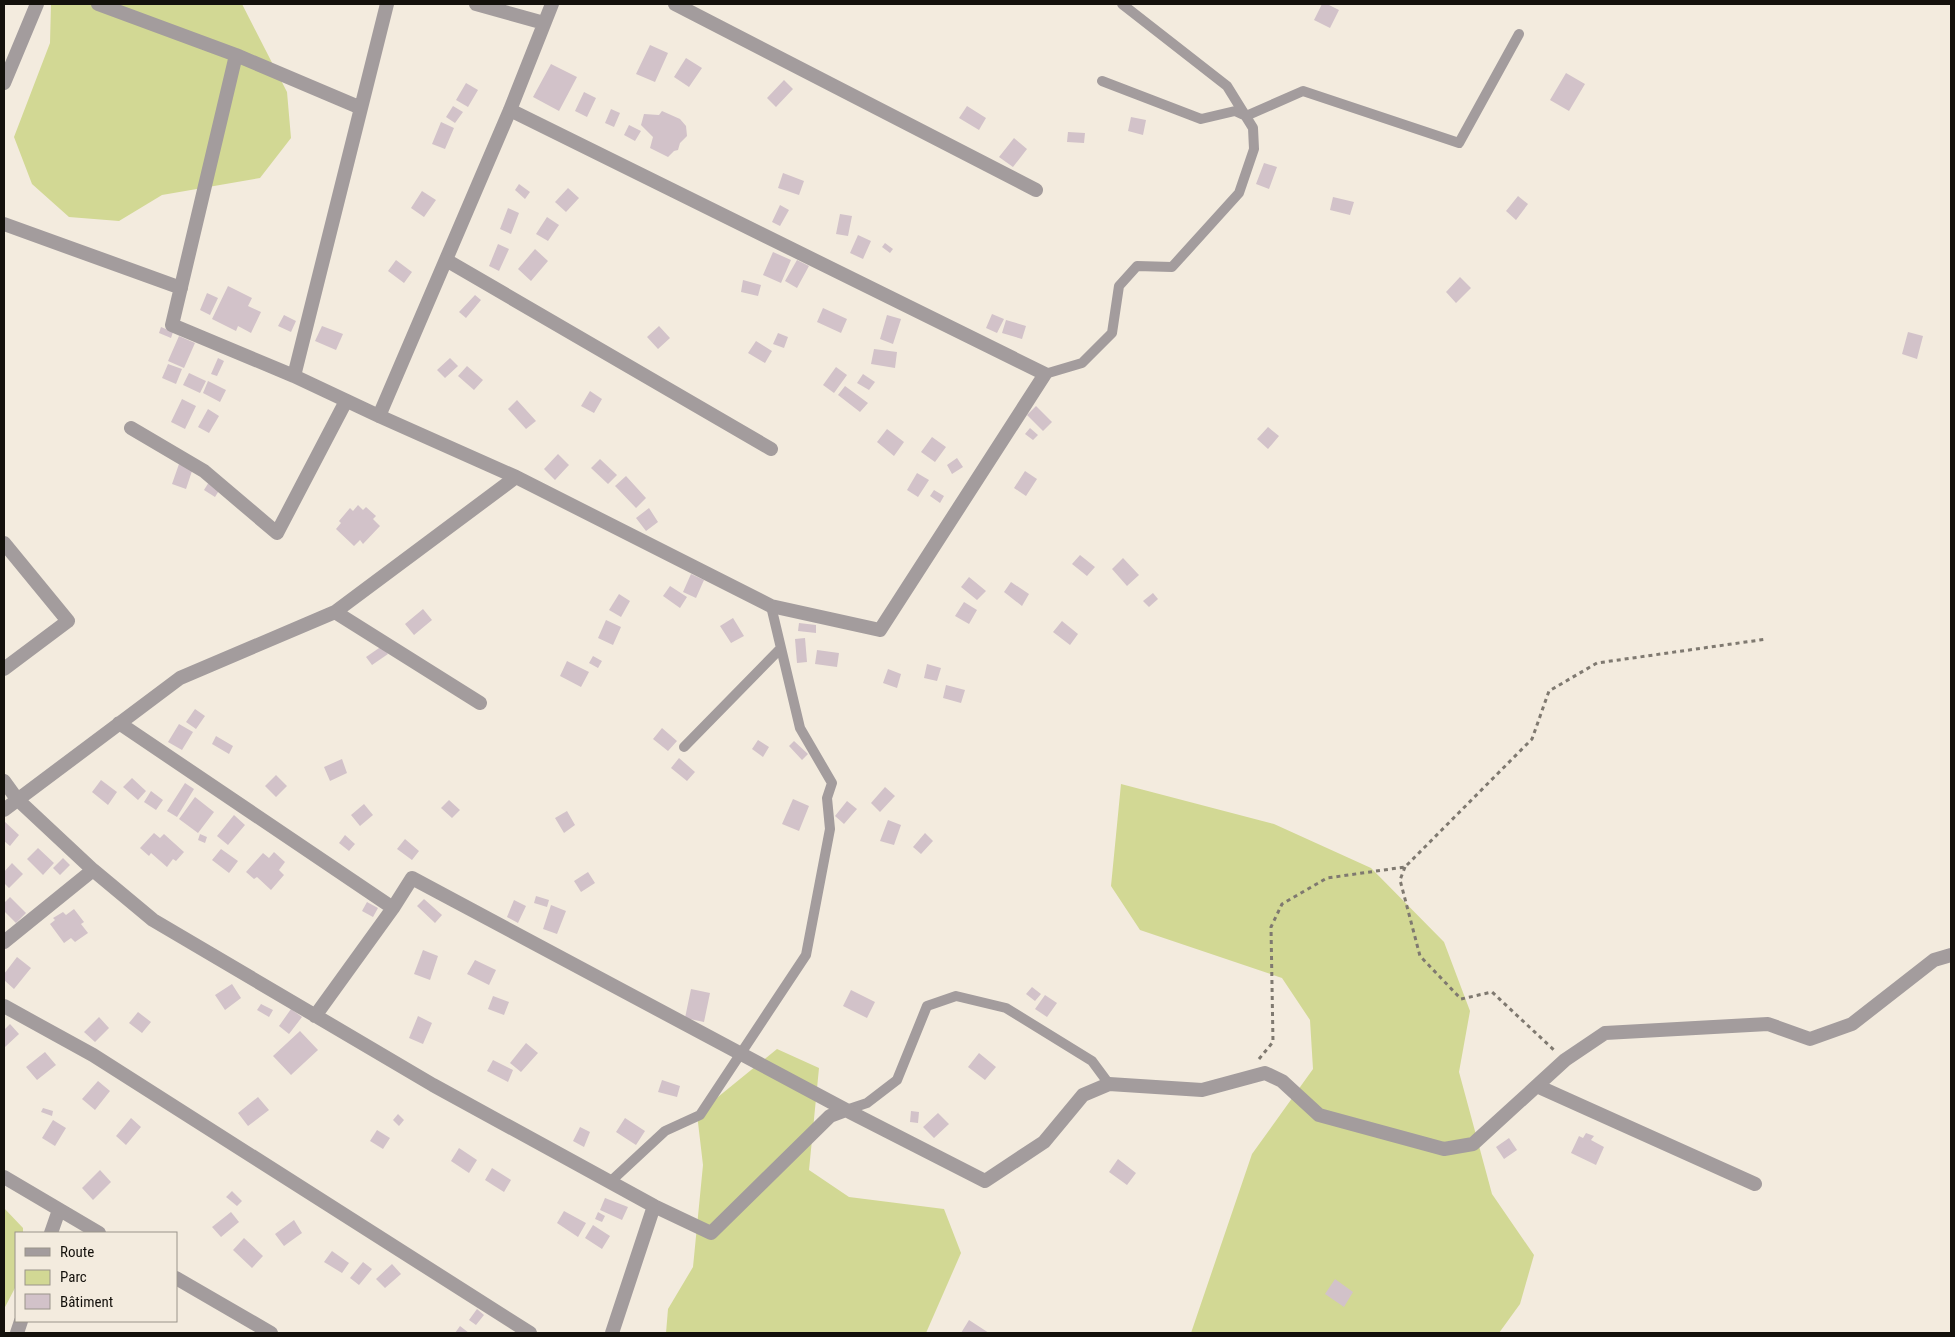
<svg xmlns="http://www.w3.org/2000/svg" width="1955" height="1337" viewBox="0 0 1955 1337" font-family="'Roboto Condensed',sans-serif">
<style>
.green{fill:#d2d894}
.building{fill:#d2c2c9}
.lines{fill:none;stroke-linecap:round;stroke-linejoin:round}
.path{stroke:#7f7970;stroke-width:3;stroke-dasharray:4 4;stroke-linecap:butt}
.service{stroke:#a39c9d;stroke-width:10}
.minor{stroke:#a39c9d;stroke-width:14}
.tertiary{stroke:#a39c9d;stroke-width:14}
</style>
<rect width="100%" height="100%" fill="#f3ebde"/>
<path class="green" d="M51,4h191l45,88 4,46 -31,40 -98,17 -43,26 -50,-4 -37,-33 -18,-47 36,-94z
M1121,784l153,40 97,44 73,74 26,69 -11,61 33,122 42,61 -14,49 -21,29h-308l61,-179 61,-85 -3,-49 -28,-42 -142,-48 -29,-44z
M777,1049l42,19 -10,102 40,27 95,12 17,44 -35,80h-260l2,-24 25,-42 10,-102 -6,-51z
M4,1208l19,20v5h-7v53l-12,23z"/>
<path class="building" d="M1322,4h5l12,6 -9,18 -16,-8z
M650,45l18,8 -13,29 -19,-8z
M686,58l16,10 -13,19 -15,-10z
M551,64l26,13 -18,34 -26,-14z
M1566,73l19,11 -16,27 -19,-11z
M784,80l9,9 -17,18 -9,-9z
M466,83l12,7 -10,17 -12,-7z
M584,92l12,6 -9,19 -12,-6z
M453,106l10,6 -8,11 -9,-6z
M967,106l19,12 -7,12 -20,-12z
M611,109l9,4 -6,14 -9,-4z
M662,111l18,8 6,7 1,10 -7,7 -2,7 -4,1 -6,6 -18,-9 3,-11 -12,-12 3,-11 15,1z
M1131,117l15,3 -3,15 -15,-4z
M441,122l13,6 -9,21 -13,-5z
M629,125l12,6 -6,10 -11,-6z
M1068,132l17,1 -1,10 -17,-1z
M1014,138l13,11 -14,18 -14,-10z
M1264,163l13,4 -8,22 -13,-5z
M783,173l21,8 -5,14 -21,-7z
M519,184l11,8 -5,7 -10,-9z
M568,188l11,10 -13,14 -11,-10z
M422,191l14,9 -12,17 -13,-9z
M1518,196l10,8 -12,16 -10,-9z
M1333,197l21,5 -4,13 -20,-5z
M780,205l9,5 -9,16 -8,-4z
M508,208l11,5 -8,21 -11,-5z
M840,214l12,2 -4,20 -12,-2z
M547,217l12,8 -11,16 -12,-7z
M858,235l13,6 -8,18 -13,-6z
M885,243l8,6 -3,4 -8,-6z
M498,244l11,5 -10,22 -10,-5z
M535,249l13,12 -17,20 -13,-12z
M773,252l18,8 -10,23 -18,-8z
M396,260l16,12 -8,11 -16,-12z
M797,260l12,6 -12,22 -12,-7z
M1460,277l11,11 -15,15 -10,-11z
M743,280l18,5 -3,11 -17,-4z
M228,286l24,12 -4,8 13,6 -10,21 -13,-7 -2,5 -24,-12z
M207,293l11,5 -8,17 -10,-5z
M475,295l6,5 -15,18 -7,-6z
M823,308l24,11 -6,14 -24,-11z
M992,314l12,5 -7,14 -11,-5z
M284,315l12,6 -5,11 -13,-6z
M887,315l14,4 -8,25 -13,-5z
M1006,320l20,6 -4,13 -20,-6z
M322,326l21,8 -7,16 -21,-9z
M659,326l11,12 -12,11 -11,-12z
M161,327l12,5 -2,6 -12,-5z
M1908,332l15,4 -6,23 -15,-5z
M778,333l10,4 -4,11 -11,-4z
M179,336l16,7 -11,25 -16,-7z
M756,341l16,10 -7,12 -17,-10z
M874,349l23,3 -2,16 -24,-4z
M218,358l6,3 -7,15 -6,-2z
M450,358l8,8 -13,12 -8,-8z
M168,364l14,5 -6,15 -14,-6z
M467,366l16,14 -9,10 -16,-14z
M836,367l11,8 -13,18 -11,-8z
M189,373l17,8 -6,12 -17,-8z
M863,374l12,8 -6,8 -12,-7z
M208,381l18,9 -6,12 -17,-9z
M845,386l23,17 -8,9 -22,-17z
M590,391l12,8 -8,14 -13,-7z
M182,399l14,7 -11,23 -14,-7z
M517,400l19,21 -10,8 -18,-20z
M1036,406l16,16 -9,9 -16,-16z
M208,409l11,7 -10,17 -11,-6z
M1268,427l11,9 -11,13 -11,-10z
M1030,428l8,7 -5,5 -8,-6z
M887,429l17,13 -10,14 -17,-14z
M932,437l14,10 -11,15 -14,-10z
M558,454l11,11 -14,15 -11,-11z
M957,458l6,9 -11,7 -5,-9z
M600,459l17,16 -9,9 -17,-16z
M179,464l14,4 -7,21 -14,-5z
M1025,471l12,8 -11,17 -12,-8z
M917,473l12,7 -11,17 -11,-7z
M214,474l11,7 -10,16 -11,-7z
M626,476l20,22 -10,10 -21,-22z
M934,490l10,6 -4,7 -10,-7z
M358,505l5,5 3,-3 10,9 -3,3 7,7 -17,18 -3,-4 -6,6 -18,-17 5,-6 -2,-2 11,-13 3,3z
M649,508l9,14 -12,9 -10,-13z
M1080,555l15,12 -8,9 -15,-12z
M1123,558l16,17 -12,11 -15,-17z
M691,574l13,6 -8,18 -13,-6z
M969,577l17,14 -9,9 -16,-13z
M1011,582l18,12 -7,12 -18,-14z
M670,586l17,11 -7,11 -17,-12z
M1153,593l5,6 -9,8 -6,-6z
M619,594l11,7 -9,16 -12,-7z
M964,602l13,8 -8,14 -14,-8z
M423,609l9,11 -18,15 -9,-11z
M733,618l11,18 -13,7 -11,-17z
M606,620l15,7 -8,18 -15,-7z
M1062,621l16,13 -8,11 -17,-13z
M799,623l17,2v8l-18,-2z
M805,638l2,24 -10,1 -2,-24z
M382,646l6,8 -16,11 -6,-8z
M817,650l22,3 -2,14 -22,-3z
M593,656l9,5 -4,7 -9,-5z
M567,661l22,11 -8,15 -21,-11z
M927,664l14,4 -4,13 -13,-3z
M888,669l13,5 -4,14 -14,-5z
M946,685l19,5 -4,13 -18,-5z
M195,709l10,7 -9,13 -10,-7z
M179,724l14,8 -11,18 -14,-8z
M662,728l15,13 -9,10 -15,-12z
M216,736l17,10 -4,8 -17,-10z
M758,740l11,7 -6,10 -11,-8z
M794,741l14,13 -6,6 -13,-14z
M679,758l16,14 -8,9 -16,-13z
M342,759l5,14 -17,8 -6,-14z
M276,775l11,11 -11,11 -11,-11z
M132,778l14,13 -8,9 -15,-13z
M101,780l16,12 -9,13 -16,-13z
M185,783l9,6 -17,28 -10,-6z
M885,787l10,9 -15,16 -9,-9z
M151,791l12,9 -7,10 -12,-8z
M195,797l19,15 -16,21 -19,-14z
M793,799l16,7 -10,25 -17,-7z
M449,800l11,10 -8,8 -11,-10z
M847,801l10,8 -13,15 -9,-8z
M364,804l9,11 -13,11 -9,-11z
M567,811l8,14 -11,8 -9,-15z
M234,815l11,10 -17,20 -11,-9z
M888,820l13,5 -7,20 -14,-4z
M4,821l15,14 -9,11 -6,-5z
M154,833l6,5 4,-4 20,18 -8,9 -3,-2 -6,8 -16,-14 -2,3 -9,-8z
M925,833l8,8 -12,13 -8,-7z
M200,834l7,3 -2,6 -7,-3z
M345,835l10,9 -6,7 -10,-8z
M405,839l14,12 -7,9 -15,-11z
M38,848l16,15 -11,12 -16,-16z
M221,849l17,12 -9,12 -17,-13z
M274,852l11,10 -6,8 5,5 -13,15 -14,-13 -3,2 -8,-7 17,-19 6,5z
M63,858l7,7 -10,10 -7,-7z
M12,863l11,11 -14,14 -5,-5v-11z
M588,872l7,11 -14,9 -7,-11z
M536,896l13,4 -2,7 -13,-4z
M10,897l16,16 -10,10 -12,-12v-8z
M424,899l18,16 -7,8 -18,-17z
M514,900l12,6 -8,17 -11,-6z
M367,902l11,6 -5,9 -11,-6z
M551,905l15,6 -9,23 -14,-5z
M74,909l10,13 -3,2 7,9 -13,9 -4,-4 -7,5 -14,-19 5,-4 -2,-2 10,-6 3,3z
M423,950l15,6 -8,24 -16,-6z
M17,957l14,11 -17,21 -10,-9v-6z
M475,960l21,10 -7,15 -22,-11z
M232,984l9,14 -16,12 -10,-15z
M1032,987l9,7 -6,7 -9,-7z
M691,989l19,4 -6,29 -19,-4z
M851,990l24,12 -8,16 -24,-12z
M1045,995l12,8 -10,14 -12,-8z
M493,996l16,6 -5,13 -16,-6z
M261,1004l12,6 -4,7 -12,-7z
M291,1009l11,8 -13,17 -10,-8z
M138,1012l13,10 -9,11 -13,-10z
M418,1016l14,7 -9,21 -14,-6z
M99,1017l10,11 -14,14 -11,-10z
M10,1024l9,10 -14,13 -1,-17z
M300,1031l18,19 -27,25 -18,-19z
M526,1043l12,10 -17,19 -11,-9z
M45,1052l11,13 -19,15 -11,-13z
M979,1053l17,14 -11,13 -17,-13z
M493,1060l20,10 -5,12 -21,-11z
M662,1080l18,6 -3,11 -19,-5z
M98,1081l12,10 -15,19 -13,-11z
M258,1097l11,13 -21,16 -10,-13z
M43,1108l10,3 -1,5 -11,-4z
M911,1111l8,1 -1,11 -8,-1z
M938,1113l11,11 -15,14 -11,-11z
M398,1114l6,6 -5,6 -6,-6z
M131,1118l10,9 -15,18 -10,-9z
M625,1118l20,13 -9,14 -20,-13z
M53,1120l13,8 -11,18 -13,-8z
M580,1127l10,5 -6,15 -11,-6z
M377,1130l13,8 -7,11 -13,-8z
M1586,1133l8,3 -3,4 13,7 -8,18 -25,-12 8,-17 4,2z
M1509,1138l8,12 -13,9 -8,-12z
M459,1148l18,12 -8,13 -18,-12z
M1118,1159l18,14 -9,12 -18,-13z
M492,1168l19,12 -7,12 -19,-12z
M100,1170l11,12 -18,18 -11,-12z
M232,1191l10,10 -5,5 -11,-9z
M605,1198l23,9 -6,13 -22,-10z
M564,1211l22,12 -8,14 -21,-14z
M231,1212l8,10 -18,15 -9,-10z
M598,1212l7,4 -3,6 -7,-3z
M294,1220l8,13 -18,13 -9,-12z
M593,1225l17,11 -8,13 -17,-11z
M244,1238l19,18 -11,12 -19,-18z
M332,1251l17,12 -7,10 -18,-11z
M363,1262l9,7 -13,16 -9,-7z
M392,1264l9,10 -16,14 -9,-9z
M1335,1279l18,13 -9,15 -19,-13z
M477,1309l7,6 -8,10 -7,-5z
M969,1320l20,13h-28z
M460,1326l9,7h-14z"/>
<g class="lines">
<path class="path" d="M1405,867l-5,13 20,76 41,43 31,-7 63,59
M1259,1059l14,-17 -2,-115 11,-23 45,-26 78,-11 127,-128 17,-48 48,-28 170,-24"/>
<path class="service" d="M1102,81l99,38 34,-8 11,5 57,-25 156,52 60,-109
M1045,374l37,-11 30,-30 7,-47 18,-20 35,1 67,-74 15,-44 -1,-21 -26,-42 -105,-82
M684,747l97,-99
M846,1110l21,-7 30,-23 30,-74 29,-10 50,12 86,53 17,23
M610,1182l55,-51 35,-16 106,-160 24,-126 -3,-31 5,-15 -32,-55 -29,-122"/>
<path class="minor" d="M98,4l138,51 125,53
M476,4l68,19
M675,4l361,186
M236,55l-64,270 122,51 85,40 137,61 255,129 109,24 165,-256 -535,-264
M4,224l177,64
M446,260l325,189
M294,376l93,-372
M379,416l131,-306 42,-106
M131,428l73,43 73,62 69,-132
M4,543l64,78 -64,48
M335,612l145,91
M119,723l274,185
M4,781l13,18 76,71 60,50 280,165 221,121 57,27 119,-117 16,-6
M4,810l176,-132 155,-66 181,-135
M4,942l89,-72
M4,1006l89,49 437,278
M315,1016l78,-108 19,-30 434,232 139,71 59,-39 39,-47 26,-11 93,6 63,-17 17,8 37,34 125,34 29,-5 92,-84 40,-27 163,-9 42,15 42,-15 82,-64 17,-5
M1537,1086l218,98
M4,1177l95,56
M51,1233l8,-23
M176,1278l95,55
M17,1333l4,-12
M612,1333l42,-127"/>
<path class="tertiary" d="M4,83l33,-79"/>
</g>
<rect width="1955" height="1337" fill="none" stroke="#14110c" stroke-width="10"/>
<rect x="15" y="1232" width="162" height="90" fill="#f3ebde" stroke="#9a948a"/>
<rect x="25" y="1248" width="25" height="8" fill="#a39c9d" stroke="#9a948a"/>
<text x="60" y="1257" font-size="15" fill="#14110c">Route</text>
<rect x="25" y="1270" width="25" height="15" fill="#d2d894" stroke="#9a948a"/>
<text x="60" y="1282" font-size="15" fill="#14110c">Parc</text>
<rect x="25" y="1294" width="25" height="15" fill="#d2c2c9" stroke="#9a948a"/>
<text x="60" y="1307" font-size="15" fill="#14110c">Bâtiment</text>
</svg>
